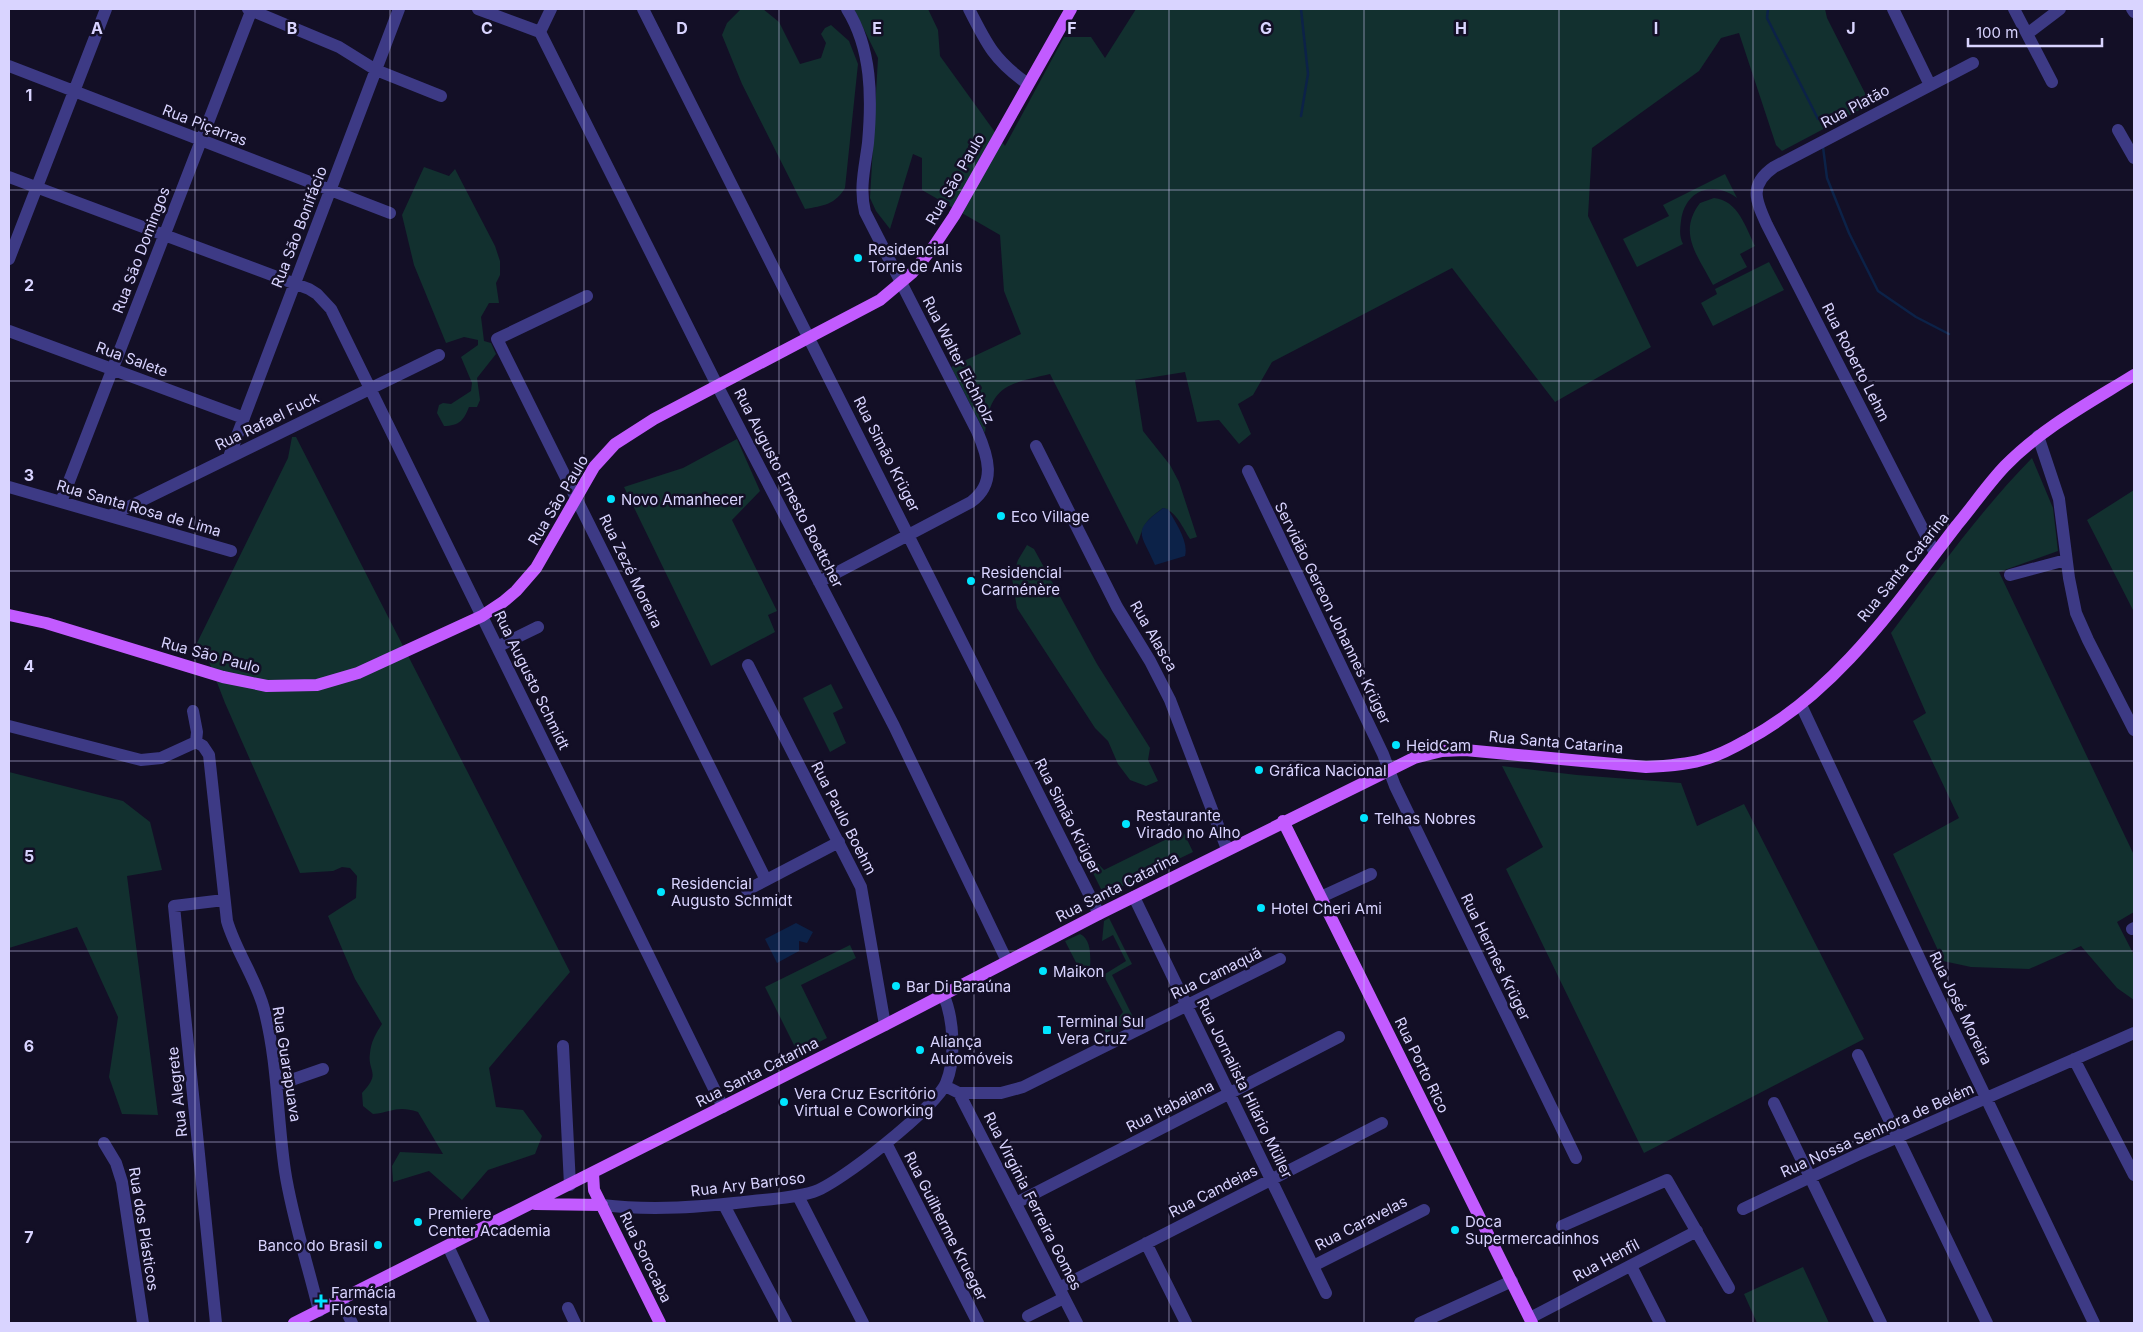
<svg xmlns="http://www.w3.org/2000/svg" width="2143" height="1332" viewBox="0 0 2143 1332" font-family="Inter,sans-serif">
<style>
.green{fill:#12302f}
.water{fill:#0c2248}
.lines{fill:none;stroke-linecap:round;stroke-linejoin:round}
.stream{stroke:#0c2248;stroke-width:2.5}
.minor{stroke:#3d3a85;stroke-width:12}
.major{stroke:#c25bff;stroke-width:12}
.grid{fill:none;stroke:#d9d4ff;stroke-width:1;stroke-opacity:0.55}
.poi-dot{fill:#00e5ff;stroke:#130f26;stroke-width:2}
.labels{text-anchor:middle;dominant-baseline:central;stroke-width:5;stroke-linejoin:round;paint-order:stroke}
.street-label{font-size:15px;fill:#d9d4ff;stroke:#130f26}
.poi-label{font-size:15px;fill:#d9d4ff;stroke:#130f26;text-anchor:start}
.grid-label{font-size:16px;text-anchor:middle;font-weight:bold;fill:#d9d4ff;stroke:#130f26;stroke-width:5;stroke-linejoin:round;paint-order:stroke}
</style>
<rect width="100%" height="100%" fill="#130f26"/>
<path class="green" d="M741,9h22l16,13 21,42 21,-6 5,-15 -5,-9 4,-6 6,-3 18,16 9,23 -13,124c-9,16 -22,18 -40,21l-63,-125 -20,-49 5,-12z
M854,9h74l10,21 2,26 65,90 59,-109h27l14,21 31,-49h689l2,9 41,81 -3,8 -83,44 -6,-6 -37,-112 -18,5 -22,33 -107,77 -4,68 63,131 -96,55 -103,-134 -180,94 -19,33 -15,9 13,30 -12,10 -20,-24 -22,2 -12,-50 -50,8 8,51 27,34 9,17 18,55 -7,2c-7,-11 -14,-28 -27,-31 -19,14 -18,15 -26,37l-87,-171c-42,10 -60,11 -65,59l-34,-66 70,-33 -17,-43 -4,-56 -78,-45v-32l-9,-4 -23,75 -14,-18 -6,-13 8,-140z
M424,167l25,9 6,-7 40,77 5,15v14l-4,8 3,20h-10l-8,14 3,24 7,2 5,11 -19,24 3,22 -3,7h-8c-5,13 -10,19 -25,19l-7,-13 2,-8 4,-2 8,1 20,-13 1,-8 -11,-26 17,-12v-5l-14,-3 -18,6 -32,-78 -12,-50z
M1725,174l12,24c-24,-18 -52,-8 -56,23 -1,8 -2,15 2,23l-46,23 -14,-28 46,-23 -6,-11z
M1714,198c24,2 32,30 41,48l-15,8 7,13 -34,18c-15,-29 -36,-52 -13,-82z
M1769,262l15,28 -71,36 -12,-23 16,-9 -2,-5z
M292,437h4l274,535 -81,96 7,39 27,3 19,26 -7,18 -47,16 -26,30 -33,-29 -36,11 -1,-16 8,-14 43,2 -25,-42c-21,-7 -25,0 -45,2l-10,-8 -1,-13c20,-21 5,-21 8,-40 1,-11 6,-20 12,-29l-27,-45 -27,-63 28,-18 1,-22 -7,-8 -8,-1 -9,4 -33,2 -75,-170 -19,-49 -10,-9 92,-187z
M737,439l23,52 -28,29 45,91 -9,4 7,17 -64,34 -87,-179 59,-19z
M2032,458l21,50 5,43 -59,21 135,283v57l-17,10 17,33v45l-17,-12 -36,-42 -52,23 -58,-2 -28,-6 -50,-107 66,-36 -46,-97 13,-8 -35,-80c45,-60 88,-121 141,-175z
M2134,490v122l-47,-92z
M1027,545l7,4 63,115 53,84 -2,12 10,21 -12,5 -16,-6 -12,-16 -10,-23 -13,-13 -78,-120 -5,-30 6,-18z
M831,684l12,24 -10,5 13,30 -16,9 -27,-54z
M1502,766l75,9 104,8 16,43 47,-22 120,235 -220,114 -138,-284 37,-22z
M9,772l114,29 27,21 12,48 -35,6 31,239 -36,-1 -13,-37 9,-60 -41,-90 -68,21z
M1183,831l10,21 -89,43 -27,-54 27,29z
M1109,918l23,46 -20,11 22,44 -28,14 -4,-8 17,-8 4,-5 -18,-34v-4l21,-13 -13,-26 -11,6 2,-20z
M1080,934c13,6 10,27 10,39l-6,5 -19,-37z
M850,945l6,13 -55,27 26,53 -29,15 -33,-66z
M1803,1267l26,56h-72l-13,-29z"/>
<path class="water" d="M1163,508l5,1c7,13 21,32 17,47l-30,9c-14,-32 -24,-33 8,-57z
M796,923l17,9 -6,11 -8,-2v10l-22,12 -12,-24z"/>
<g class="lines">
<path class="stream" d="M1301,9l7,65 -7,42
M1768,9l-1,9 51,101
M1823,147l4,31 22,55 29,58 38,26 33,17"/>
<path class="minor" d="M248,9l91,38 37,23 65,26
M478,9l62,23
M643,9l456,905
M969,9c18,36 26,52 59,75
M1893,9l37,76
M2014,9l38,73
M2132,9l2,3
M540,32l177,353 177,341 113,235
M540,32l11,-23
M2027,34l33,-25
M9,66l381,147
M2118,130l16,28
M9,177l300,112 8,5 14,15 392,798
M9,259l97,-250
M587,296l-90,43 269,541
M9,331l235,87
M2038,436l21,63 10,79 7,35 12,27 46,90
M1036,446l81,161 33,54 20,39 57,149
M229,457l170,-448
M1248,471l135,283 12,32 181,372
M9,487l222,64
M61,502l191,-493
M110,516l329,-161
M1935,553l-168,-328c-11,-24 -19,-40 7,-58l199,-104
M2010,575l56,-15
M819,582l152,-80c26,-19 17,-46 6,-71l-112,-219c-6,-24 0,-45 3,-69 4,-45 4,-94 -21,-134
M497,647l41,-20
M748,665l113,222 24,138
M1801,705l130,278 163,340
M193,711l4,21 -1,10
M9,726l132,34 20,-2 35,-16
M196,742l7,4 6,9 18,166c9,31 29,57 37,88 14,53 13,108 21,162 7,46 23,94 34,140
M747,890l92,-48
M1134,897l192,396
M1321,897l50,-23
M2132,929l2,-1
M563,1046l7,139
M1858,1055l129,268
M2074,1059l60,116
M277,1085l46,-16
M945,1086l14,7h42l22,-6 257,-128
M959,1093l118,230
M1774,1103l107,220
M104,1143l12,20 6,19 21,141
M886,1143l92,180
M798,1196l65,127
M1016,1203l323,-166
M602,1205c51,6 100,2 151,-4 20,-2 40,-3 60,-9 25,-7 123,-85 133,-109 10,-24 8,-65 -3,-89
M724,1205l62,118
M1743,1209l114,-54 277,-122
M1562,1226l105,-46 62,108
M1146,1243l40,80
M448,1246l36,77
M1313,1266l111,-56
M1631,1266l29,57
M1059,1288l323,-165
M341,1300l11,23
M568,1308l7,15
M1028,1316l36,-18
M1530,1318l167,-87
M216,1323l-42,-417 50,-6
M1420,1323l92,-42"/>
<path class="major" d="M9,615l37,8 177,54 44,9 50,-1 41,-12 124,-57 21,-14 13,-11 20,-23 58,-101 21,-23 39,-25 226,-119 32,-27 22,-27 20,-30 117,-207
M1283,821l249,502
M593,1173l1,17 4,8 62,125
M535,1204l67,1
M294,1323l591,-298 214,-111 315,-156 28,-7 23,-1 181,17c19,-1 38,-2 56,-7 16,-4 31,-12 45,-20 90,-48 149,-136 210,-215 16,-19 30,-40 48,-59 37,-38 84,-63 129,-91"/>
</g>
<path class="grid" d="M195,9v1314M390,9v1314M584,9v1314M779,9v1314M974,9v1314M1169,9v1314M1364,9v1314M1559,9v1314M1753,9v1314M1948,9v1314M9,190h2125M9,381h2125M9,571h2125M9,761h2125M9,951h2125M9,1142h2125"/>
<g class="poi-dot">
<circle cx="858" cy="258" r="5"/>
<circle cx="611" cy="499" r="5"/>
<circle cx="1001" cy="516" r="5"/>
<circle cx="971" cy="581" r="5"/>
<circle cx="1396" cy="745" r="5"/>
<circle cx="1259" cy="770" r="5"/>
<circle cx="1364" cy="818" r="5"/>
<circle cx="1126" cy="824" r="5"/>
<circle cx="661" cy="892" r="5"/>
<circle cx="1261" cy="908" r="5"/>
<circle cx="1043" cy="971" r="5"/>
<circle cx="896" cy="986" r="5"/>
<rect x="1042" y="1025" width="10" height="10" rx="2.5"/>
<circle cx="920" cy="1050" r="5"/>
<circle cx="784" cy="1102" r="5"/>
<circle cx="418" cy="1222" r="5"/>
<circle cx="1455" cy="1230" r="5"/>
<circle cx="378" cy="1245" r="5"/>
<path d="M318.5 1293.5h5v5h5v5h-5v5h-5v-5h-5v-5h5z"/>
</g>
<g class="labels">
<g class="street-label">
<text transform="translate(1855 106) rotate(-28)">Rua Platão</text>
<text transform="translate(205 125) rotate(21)">Rua Piçarras</text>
<text transform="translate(955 179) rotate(-60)">Rua São Paulo</text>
<text transform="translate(299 227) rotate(-69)">Rua São Bonifácio</text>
<text transform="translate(141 250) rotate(-69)">Rua São Domingos</text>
<text transform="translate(132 359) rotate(20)">Rua Salete</text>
<text transform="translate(959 360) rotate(63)">Rua Walter Eichholz</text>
<text transform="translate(1856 362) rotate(63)">Rua Roberto Lehm</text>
<text transform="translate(267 421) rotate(-26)">Rua Rafael Fuck</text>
<text transform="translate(887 454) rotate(63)">Rua Simão Krüger</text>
<text transform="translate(789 488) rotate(63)">Rua Augusto Ernesto Boettcher</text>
<text transform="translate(558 500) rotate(-59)">Rua São Paulo</text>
<text transform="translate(139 508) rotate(16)">Rua Santa Rosa de Lima</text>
<text transform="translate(1903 567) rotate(-51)">Rua Santa Catarina</text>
<text transform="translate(631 571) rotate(64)">Rua Zezé Moreira</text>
<text transform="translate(1333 613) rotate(64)">Servidão Gereon Johannes Krüger</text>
<text transform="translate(1154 636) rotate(60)">Rua Alasca</text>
<text transform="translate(211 655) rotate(15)">Rua São Paulo</text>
<text transform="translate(532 680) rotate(64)">Rua Augusto Schmidt</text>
<text transform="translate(1556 742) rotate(5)">Rua Santa Catarina</text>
<text transform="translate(1068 816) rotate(63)">Rua Simão Krüger</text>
<text transform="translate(844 818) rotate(63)">Rua Paulo Boehm</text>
<text transform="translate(1117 887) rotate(-27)">Rua Santa Catarina</text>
<text transform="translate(1496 957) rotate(64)">Rua Hermes Krüger</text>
<text transform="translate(1216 973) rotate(-26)">Rua Camaquã</text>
<text transform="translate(1961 1008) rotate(64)">Rua José Moreira</text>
<text transform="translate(287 1064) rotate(81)">Rua Guarapuava</text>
<text transform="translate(1422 1065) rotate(64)">Rua Porto Rico</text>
<text transform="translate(757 1072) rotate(-27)">Rua Santa Catarina</text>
<text transform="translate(1245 1088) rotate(64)">Rua Jornalista Hilário Müller</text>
<text transform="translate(177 1092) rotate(-96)">Rua Alegrete</text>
<text transform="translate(1170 1106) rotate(-27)">Rua Itabaiana</text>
<text transform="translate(1877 1130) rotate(-24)">Rua Nossa Senhora de Belém</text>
<text transform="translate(748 1184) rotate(-7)">Rua Ary Barroso</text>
<text transform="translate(1213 1191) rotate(-27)">Rua Candeias</text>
<text transform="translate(1033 1201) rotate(63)">Rua Virgínia Ferreira Gomes</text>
<text transform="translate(1361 1223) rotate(-27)">Rua Caravelas</text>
<text transform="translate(946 1226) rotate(63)">Rua Guilherme Krueger</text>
<text transform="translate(144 1229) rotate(81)">Rua dos Plásticos</text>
<text transform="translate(646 1257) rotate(64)">Rua Sorocaba</text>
<text transform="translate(1606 1260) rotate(-28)">Rua Henfil</text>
</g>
<g class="poi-label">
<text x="868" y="249">Residencial<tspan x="868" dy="17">Torre de Anis</tspan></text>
<text x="621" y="499">Novo Amanhecer</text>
<text x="1011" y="516">Eco Village</text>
<text x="981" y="572">Residencial<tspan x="981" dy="17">Carménère</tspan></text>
<text x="1406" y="745">HeidCam</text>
<text x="1269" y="770">Gráfica Nacional</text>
<text x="1136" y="815">Restaurante<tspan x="1136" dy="17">Virado no Alho</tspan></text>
<text x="1374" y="818">Telhas Nobres</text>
<text x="671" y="883">Residencial<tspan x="671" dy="17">Augusto Schmidt</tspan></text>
<text x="1271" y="908">Hotel Cheri Ami</text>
<text x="1053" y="971">Maikon</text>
<text x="906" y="986">Bar Di Baraúna</text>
<text x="1057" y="1021">Terminal Sul<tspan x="1057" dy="17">Vera Cruz</tspan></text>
<text x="930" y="1041">Aliança<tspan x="930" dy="17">Automóveis</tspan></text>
<text x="794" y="1093">Vera Cruz Escritório<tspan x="794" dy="17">Virtual e Coworking</tspan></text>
<text x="428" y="1213">Premiere<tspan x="428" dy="17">Center Academia</tspan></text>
<text x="1465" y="1221">Doca<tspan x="1465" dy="17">Supermercadinhos</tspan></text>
<text x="368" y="1245" text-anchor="end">Banco do Brasil</text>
<text x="331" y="1292">Farmácia<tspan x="331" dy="17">Floresta</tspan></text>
</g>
</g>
<g class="grid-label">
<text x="97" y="34">A</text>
<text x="292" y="34">B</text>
<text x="487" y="34">C</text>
<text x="682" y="34">D</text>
<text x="877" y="34">E</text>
<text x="1072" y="34">F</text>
<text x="1266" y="34">G</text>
<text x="1461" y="34">H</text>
<text x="1656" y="34">I</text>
<text x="1851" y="34">J</text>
<text x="29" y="101">1</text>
<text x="29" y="291">2</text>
<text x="29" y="481">3</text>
<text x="29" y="672">4</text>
<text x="29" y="862">5</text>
<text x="29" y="1052">6</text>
<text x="29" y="1243">7</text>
</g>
<rect width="2143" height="1332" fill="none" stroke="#d9d4ff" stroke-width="20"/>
<path d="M1968 38v8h134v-8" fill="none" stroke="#d9d4ff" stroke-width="2.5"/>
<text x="1976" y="38" font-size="15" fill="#d9d4ff" stroke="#130f26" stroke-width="4" paint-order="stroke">100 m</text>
</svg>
